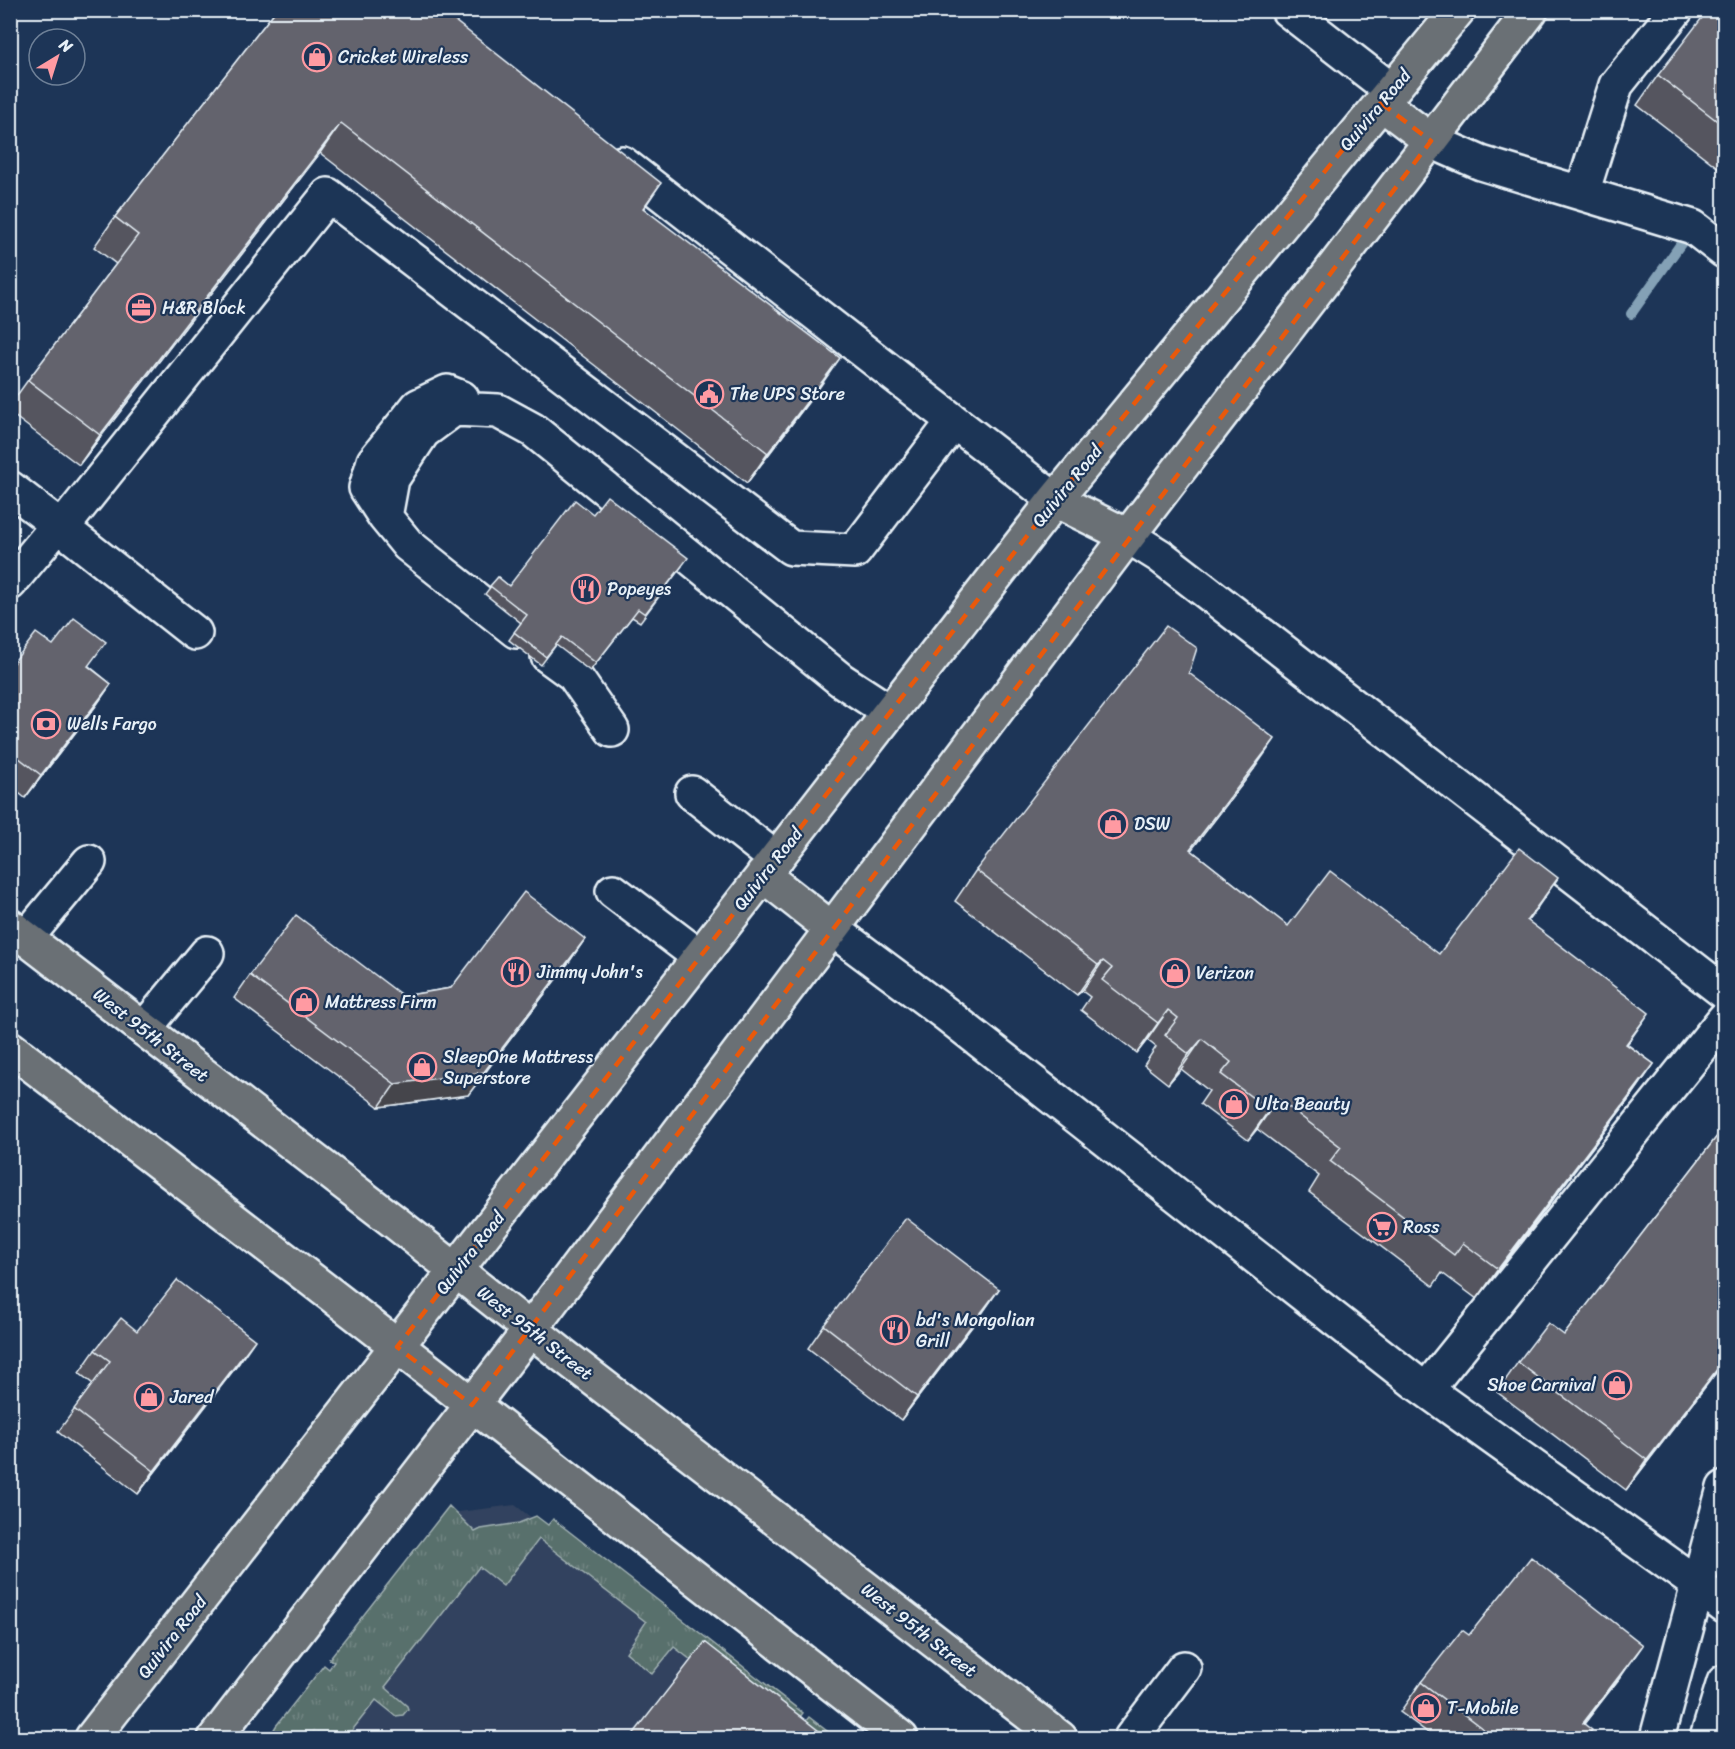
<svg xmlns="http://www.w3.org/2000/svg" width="1735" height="1749" viewBox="0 0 1735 1749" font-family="Sriracha,sans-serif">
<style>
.built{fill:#32435e}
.grass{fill:url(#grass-tufts);stroke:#a0b0b2;stroke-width:1.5}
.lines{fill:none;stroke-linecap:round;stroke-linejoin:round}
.stream{stroke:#84a1b6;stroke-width:10}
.minor-casing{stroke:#e8f1f8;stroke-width:38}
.major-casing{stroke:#e8f1f8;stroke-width:38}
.minor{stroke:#1d3557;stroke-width:33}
.major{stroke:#6a7074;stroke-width:33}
.wall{fill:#55555e;stroke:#e8f1f8;stroke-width:1.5}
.shaded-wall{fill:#45454c;stroke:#e8f1f8;stroke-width:1.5}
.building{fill:#63636d;stroke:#e8f1f8;stroke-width:1.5}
.marked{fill:none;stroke:#e8590c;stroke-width:4.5;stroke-dasharray:12 8;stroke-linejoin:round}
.labels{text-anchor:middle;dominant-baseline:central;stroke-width:4.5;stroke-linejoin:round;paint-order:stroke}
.poi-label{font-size:18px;fill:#e8f1f8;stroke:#1d3557;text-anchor:start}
.street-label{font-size:18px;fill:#e8f1f8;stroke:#1d3557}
</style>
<defs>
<pattern id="grass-tufts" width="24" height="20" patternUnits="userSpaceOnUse" patternTransform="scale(1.5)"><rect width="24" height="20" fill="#59706c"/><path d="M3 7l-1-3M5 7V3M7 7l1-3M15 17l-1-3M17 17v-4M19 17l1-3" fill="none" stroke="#718582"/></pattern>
</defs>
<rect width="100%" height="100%" fill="#1d3557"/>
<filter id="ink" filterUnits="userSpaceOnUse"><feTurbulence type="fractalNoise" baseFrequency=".0167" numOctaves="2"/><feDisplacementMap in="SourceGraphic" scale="12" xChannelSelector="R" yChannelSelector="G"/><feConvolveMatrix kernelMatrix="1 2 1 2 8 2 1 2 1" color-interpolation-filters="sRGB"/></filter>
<g filter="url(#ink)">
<path class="built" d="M515,1505l298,233h-531l176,-226z"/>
<path class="grass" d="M449,1506l26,26 6,-3 38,-6 17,-7 12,9 5,-6 250,194 -19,25 -42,-39 -68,-52 -22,27 -26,-22 20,-30 -107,-83 -36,47 -24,-19 -94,120 22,19 1,3 -5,6 -7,1 -20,-16 -30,38h-77l7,-12 48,-61 5,4 5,-7 -5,-3z
M809,1717l27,21h-44z"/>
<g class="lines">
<path class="stream" d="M1631,314l59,-83"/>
<g class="minor-casing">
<path id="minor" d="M1288,10l103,80
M1431,141l50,22 212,64 31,24
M622,163l433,337
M1582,193l34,-108 60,-75
M10,488l52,40
M385,517l-19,-29 8,-27 44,-55 29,-14 15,6
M1128,536l32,20 564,436
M10,583l48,-58
M516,631l-108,-86 -23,-28 7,-38 31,-47 31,-23 44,2 35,19 308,250 49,32
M195,633l-133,-105 266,-333 463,353 64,3 98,-129
M548,656l26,19 38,55
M692,793l84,66
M613,891l87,66
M832,929l114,85 469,368 275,197 34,27
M26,938l63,-76
M144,1029l63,-76
M1426,1390l298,-371
M1131,1738l53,-70
M1657,1738l67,-250
M1707,1738l17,-56"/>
</g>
<g class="major-casing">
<path id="major" d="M1381,103l50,38
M1055,500l73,36
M763,875l69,54
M10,926l386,297 168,133 496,382
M10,1048l324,249 567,441
M92,1738l963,-1238 403,-490
M215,1738l315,-408 598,-794 403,-526"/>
</g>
<use href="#minor" class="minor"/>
<use href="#major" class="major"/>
</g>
<path class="wall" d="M276,10l368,199 175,179 -72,95 -427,-330 -241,312 -69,-52v-8l18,-25 88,-116 -22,-17 21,-30z
M1725,10v163l-88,-68 21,-30z
M593,514l89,52 -42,56 -8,-5 -42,54 -34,-26 -15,20 -32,-25 12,-17 -36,-29 13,-17 11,9z
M53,645l36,21 22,18 -16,23 -70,91 -15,-12v-119z
M1189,673l65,96 -63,81 97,76 151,28 98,-46 -9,13 99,123 27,20 -21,30 -156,205 -35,-26 -9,13 -124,-94 10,-16 -62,-47 -9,11 -48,-36 9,-13 -28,-22 -13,15 -24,-19 12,-18 -9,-7 -10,13 -56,-43 9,-13 -8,-6 -5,4 -122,-94 21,-31z
M585,939l-16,23 -101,133 -89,12 -145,-109 16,-23 153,21 48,-8z
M1725,1126v235l-99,129 -129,-98 21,-30 46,-27z
M999,1289l-16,23 -82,108 -93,-72 16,-23z
M137,1331l102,32 -101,131 -80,-62 35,-48 -14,-11 16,-23z
M1469,1635l153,40 -38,49 1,14h-150l-35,-26 21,-30z"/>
<path class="shaded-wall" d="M341,123l-21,30 -241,312 21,-30z
M661,183l-21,31 3,-6z
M840,358l-21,30 -72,95 21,-30z
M111,684l-16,23 -70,91 16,-23z
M1275,739l-21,30 -85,110 21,-30z
M1558,878l-21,30 -31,42 21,-30z
M585,939l-16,23 -101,133 -89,12 16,-23z
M1103,961l-21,30 -5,4 21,-30z
M1168,1010l-21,30 -10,13 21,-30z
M1649,1013l-21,30 -23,31 21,-30z
M1202,1039l-21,30 -13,15 21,-30z
M1654,1064l-21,30 -156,205 21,-30z
M1278,1099l-21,30 -9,11 21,-30z
M999,1289l-16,23 -82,108 16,-23z
M255,1340l-16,23 -101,131 16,-23z
M1725,1359v2l-99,129 21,-30z
M1643,1645l-21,30 -49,63 10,-15z"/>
<path class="building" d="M276,10h165l220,173 -18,25 197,150 -72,95 -427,-330 -241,312 -72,-55 110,-145 -23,-18z
M1708,10h17v117l-67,-52z
M607,496l81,62 -43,56 -7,-5 -42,54 -34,-26 -16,20 -32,-25 13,-17 -37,-29 8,-9 11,9 66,-86 18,14z
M74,618l32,24 -18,24 23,18 -70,91 -31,-24v-84l26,-34 17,12z
M1166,626l31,22 -8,25 86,66 -85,110 98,77 42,-55 109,83 80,-106 39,30 -31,42 122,93 -23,31 28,20 -156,205 -35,-26 -9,12 -124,-94 11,-14 -63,-48 -9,11 -48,-36 10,-12 -29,-23 -13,15 -24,-19 13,-17 -10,-8 -10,13 -56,-43 10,-12 -9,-7 -5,4 -122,-95z
M524,892l61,47 -101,133 -89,12 -145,-109 46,-60 107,81 48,-8z
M1725,1126v233l-78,101 -129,-98 30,-39 16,12z
M906,1218l93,71 -82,108 -93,-72z
M177,1280l78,60 -101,131 -80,-62 36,-48 -15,-11 26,-32 16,13z
M1531,1557l112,88 -60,78 9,7 -7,8h-90l-74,-56 41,-52 7,5z
M705,1642l123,96h-195l-2,-1z"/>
</g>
<path class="marked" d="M1381,103l50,38 -959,1264 -75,-58 658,-847z"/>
<defs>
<g id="shop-ring" transform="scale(1.5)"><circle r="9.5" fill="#1d3557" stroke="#ff9aa2" stroke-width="1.5"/><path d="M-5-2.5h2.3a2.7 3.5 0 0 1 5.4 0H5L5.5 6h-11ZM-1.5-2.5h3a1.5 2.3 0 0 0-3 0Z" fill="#ff9aa2"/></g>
<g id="office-ring" transform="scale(1.5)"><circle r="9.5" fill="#1d3557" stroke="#ff9aa2" stroke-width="1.5"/><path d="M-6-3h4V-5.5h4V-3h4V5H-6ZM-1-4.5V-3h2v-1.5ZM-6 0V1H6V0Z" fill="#ff9aa2"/></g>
<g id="civic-ring" transform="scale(1.5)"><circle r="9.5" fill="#1d3557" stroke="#ff9aa2" stroke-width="1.5"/><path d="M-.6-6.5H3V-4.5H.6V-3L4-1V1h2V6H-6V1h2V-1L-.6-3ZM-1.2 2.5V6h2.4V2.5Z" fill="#ff9aa2"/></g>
<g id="restaurant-ring" transform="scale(1.5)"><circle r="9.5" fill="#1d3557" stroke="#ff9aa2" stroke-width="1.5"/><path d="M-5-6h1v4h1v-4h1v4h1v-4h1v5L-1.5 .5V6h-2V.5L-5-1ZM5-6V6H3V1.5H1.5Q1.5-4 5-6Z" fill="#ff9aa2"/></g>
<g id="bank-ring" transform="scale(1.5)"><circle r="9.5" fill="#1d3557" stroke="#ff9aa2" stroke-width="1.5"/><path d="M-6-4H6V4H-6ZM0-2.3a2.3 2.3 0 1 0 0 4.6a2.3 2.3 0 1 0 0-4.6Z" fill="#ff9aa2"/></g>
<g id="supermarket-ring" transform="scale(1.5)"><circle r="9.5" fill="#1d3557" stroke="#ff9aa2" stroke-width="1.5"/><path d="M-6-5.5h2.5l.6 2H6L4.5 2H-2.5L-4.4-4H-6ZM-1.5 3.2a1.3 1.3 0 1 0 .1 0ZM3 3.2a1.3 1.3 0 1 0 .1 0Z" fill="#ff9aa2"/></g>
</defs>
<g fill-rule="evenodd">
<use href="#shop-ring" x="317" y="57"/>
<use href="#office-ring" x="141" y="308"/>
<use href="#civic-ring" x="709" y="394"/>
<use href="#restaurant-ring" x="586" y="589"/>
<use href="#bank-ring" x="46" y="724"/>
<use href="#shop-ring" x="1113" y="824"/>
<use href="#restaurant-ring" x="516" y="972"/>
<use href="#shop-ring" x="1175" y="973"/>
<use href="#shop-ring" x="304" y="1002"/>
<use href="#shop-ring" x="422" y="1067"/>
<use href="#shop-ring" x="1234" y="1104"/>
<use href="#supermarket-ring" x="1382" y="1227"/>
<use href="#restaurant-ring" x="895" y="1330"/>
<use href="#shop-ring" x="1617" y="1385"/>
<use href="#shop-ring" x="149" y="1397"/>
<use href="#shop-ring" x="1426" y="1708"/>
</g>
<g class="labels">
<g class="poi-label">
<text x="338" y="57">Cricket Wireless</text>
<text x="162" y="308">H&amp;R Block</text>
<text x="730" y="394">The UPS Store</text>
<text x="607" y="589">Popeyes</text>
<text x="67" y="724">Wells Fargo</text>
<text x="1134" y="824">DSW</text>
<text x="537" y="972">Jimmy John's</text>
<text x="1196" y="973">Verizon</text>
<text x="325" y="1002">Mattress Firm</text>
<text x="443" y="1057">SleepOne Mattress<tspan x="443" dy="21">Superstore</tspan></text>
<text x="1255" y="1104">Ulta Beauty</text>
<text x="1403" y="1227">Ross</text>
<text x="916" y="1320">bd's Mongolian<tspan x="916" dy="21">Grill</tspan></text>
<text x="1596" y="1385" text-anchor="end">Shoe Carnival</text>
<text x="170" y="1397">Jared</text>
<text x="1447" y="1708">T-Mobile</text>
</g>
<g class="street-label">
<text transform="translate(1375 110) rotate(-50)">Quivira Road</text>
<text transform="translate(1067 486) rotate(-51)">Quivira Road</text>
<text transform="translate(768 869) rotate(-52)">Quivira Road</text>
<text transform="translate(151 1035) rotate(38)">West 95th Street</text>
<text transform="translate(470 1253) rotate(-52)">Quivira Road</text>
<text transform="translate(535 1333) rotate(38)">West 95th Street</text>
<text transform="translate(919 1630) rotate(38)">West 95th Street</text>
<text transform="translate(172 1637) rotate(-52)">Quivira Road</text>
</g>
</g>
<rect width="1735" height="1749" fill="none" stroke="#1d3557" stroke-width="36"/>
<rect x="18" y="18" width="1699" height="1713" fill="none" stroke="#e8f1f8" stroke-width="2" filter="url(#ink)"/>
<g transform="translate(57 57) rotate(38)"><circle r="28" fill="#1d3557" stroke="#6e8097" stroke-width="1.5"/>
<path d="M0-4.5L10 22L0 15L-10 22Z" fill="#ff9aa2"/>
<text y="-9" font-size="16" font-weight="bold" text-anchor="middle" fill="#e8f1f8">N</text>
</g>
</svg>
